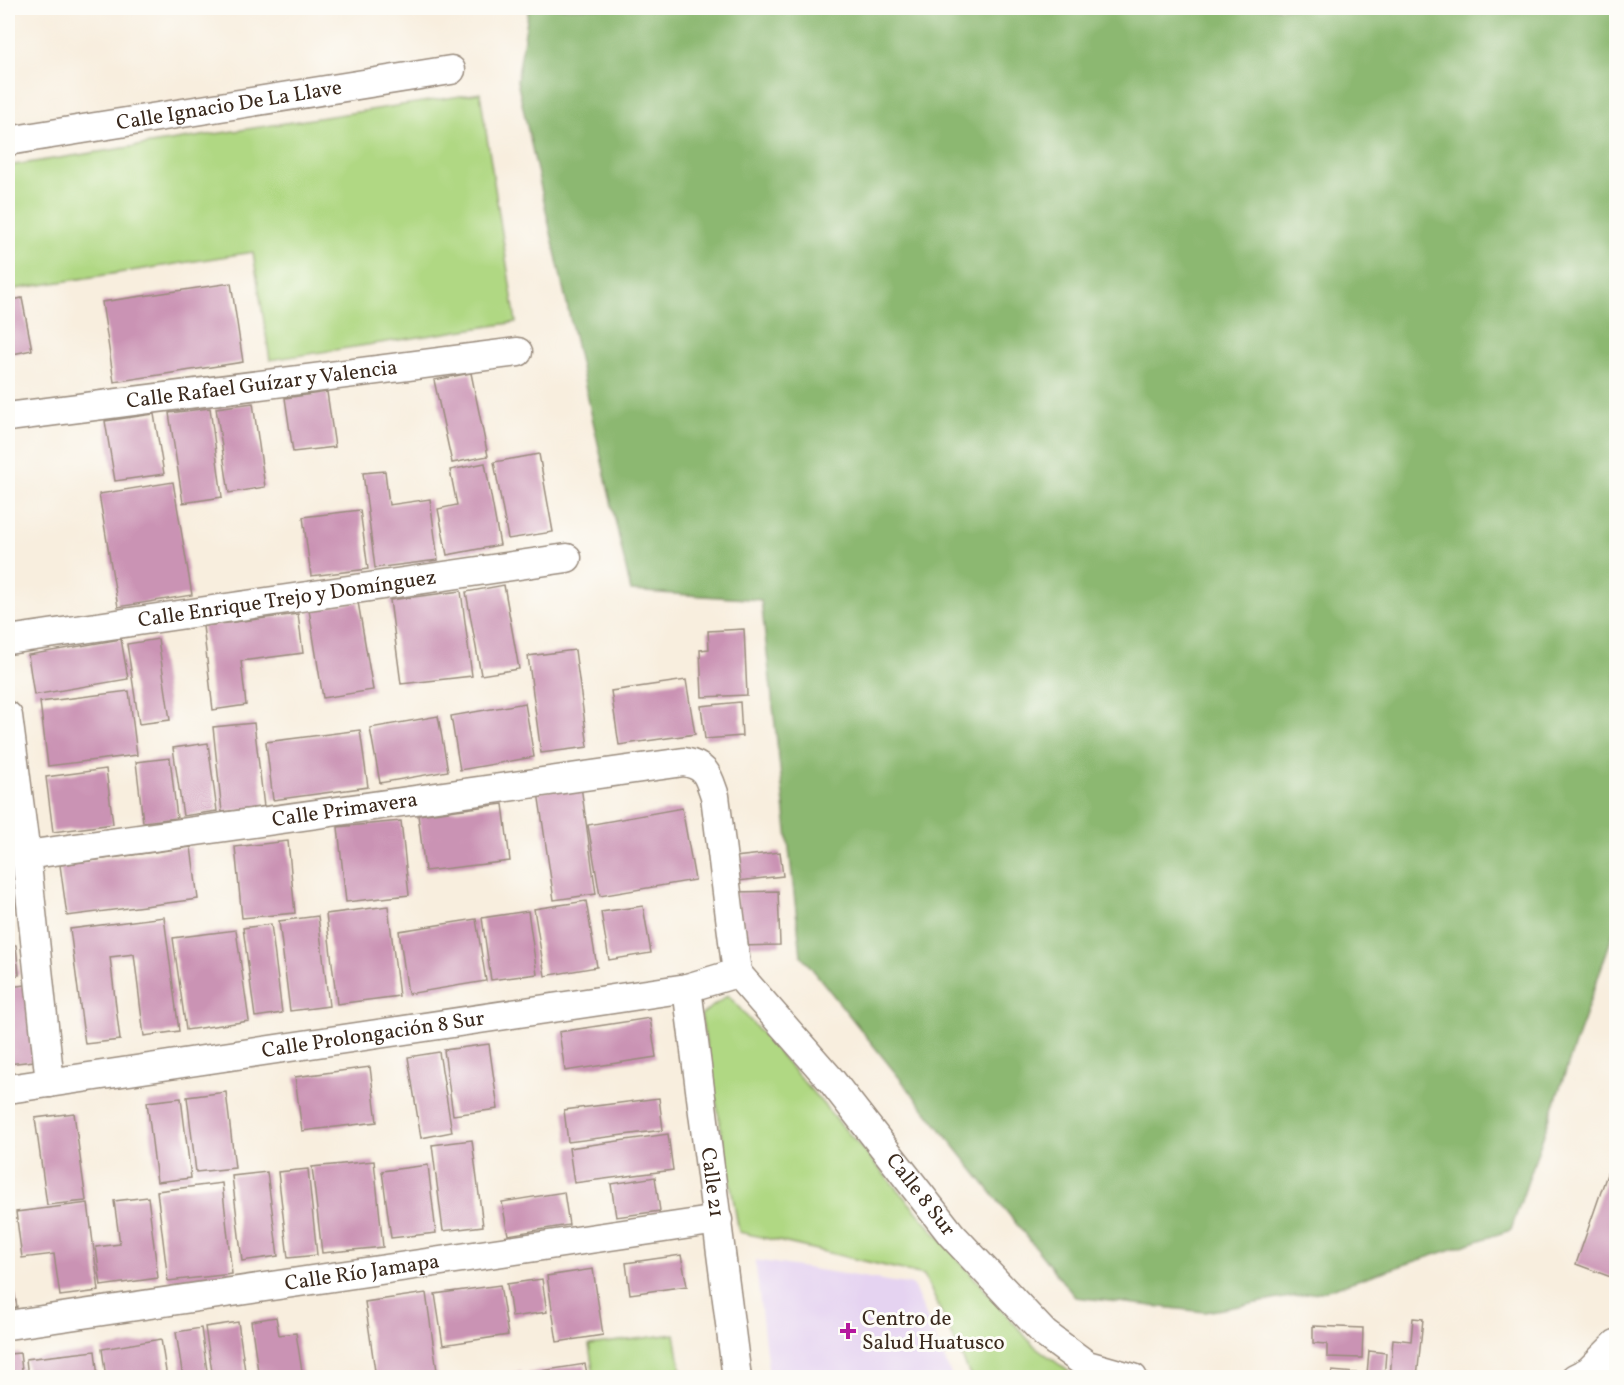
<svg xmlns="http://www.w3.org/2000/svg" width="1624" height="1385" viewBox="0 0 1624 1385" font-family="Vollkorn,serif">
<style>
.built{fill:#e5d3f1}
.green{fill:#b0d883;stroke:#768150;stroke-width:1.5}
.forest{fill:#8cb871;stroke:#647148;stroke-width:1.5}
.building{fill:#ca93b4}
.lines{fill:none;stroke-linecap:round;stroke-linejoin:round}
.street-casing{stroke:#9a8c7e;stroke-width:31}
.street{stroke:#fff;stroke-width:28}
.poi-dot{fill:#b5179e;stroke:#fdfcf7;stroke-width:2}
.labels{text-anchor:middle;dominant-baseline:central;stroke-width:6;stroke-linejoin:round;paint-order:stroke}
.street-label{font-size:21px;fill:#3b2a1e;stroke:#fdfcf7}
.poi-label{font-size:21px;fill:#3b2a1e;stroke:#fdfcf7;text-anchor:start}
</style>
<rect width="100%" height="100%" fill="#fdfcf7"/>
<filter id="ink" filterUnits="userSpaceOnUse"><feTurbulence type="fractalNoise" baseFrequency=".0167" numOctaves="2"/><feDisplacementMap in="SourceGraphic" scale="12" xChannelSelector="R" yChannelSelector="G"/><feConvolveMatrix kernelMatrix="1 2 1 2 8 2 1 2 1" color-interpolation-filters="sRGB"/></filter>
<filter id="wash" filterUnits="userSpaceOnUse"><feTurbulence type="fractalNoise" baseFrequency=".008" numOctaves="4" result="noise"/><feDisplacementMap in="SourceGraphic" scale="24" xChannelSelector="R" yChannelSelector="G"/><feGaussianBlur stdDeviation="1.35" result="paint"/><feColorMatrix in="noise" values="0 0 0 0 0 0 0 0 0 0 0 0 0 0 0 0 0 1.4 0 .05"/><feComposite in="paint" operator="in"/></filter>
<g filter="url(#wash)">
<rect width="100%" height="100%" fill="#f8eede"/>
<path class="built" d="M755,1260l158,25 39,92h-183z"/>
<path class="green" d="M480,93l36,229 -246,38 -17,-108 -245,38v-124z
M728,995l304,349 44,33h-105l-47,-102 -185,-43 -38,-217z
M675,1334l7,43h-88l-5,-32z"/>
<path class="forest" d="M529,8h1087v917l-105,305 -187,61 -119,21 -130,-15 -274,-342 -40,-355 -130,-9 -114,-510z"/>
<g id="blocks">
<path class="building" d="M231,283l12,79 -129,20 -12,-80z
M22,298l10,52 -24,5v-54z
M471,373l17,83 -36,7 -18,-83z
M327,392l8,55 -42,5 -8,-54z
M253,403l12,84 -36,6 -13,-85z
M210,408l12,89 -39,6 -14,-90z
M154,414l10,60 -49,7 -10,-60z
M539,454l14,78 -45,7 -14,-77z
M485,463l15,82 -53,10 -9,-46 19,-4 -7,-35z
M385,471l4,34 41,-6 8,61 -63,8 -12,-95z
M173,482l19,113 -74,12 -19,-113z
M360,510l8,59 -57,7 -8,-59z
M504,585l15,84 -38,6 -15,-83z
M461,591l11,85 -71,8 -11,-84z
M358,602l15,88 -50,8 -14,-88z
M298,614l5,39 -62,8 5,44 -33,5 -10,-84z
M744,629l3,66 -45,2 -2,-47 9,-1 -1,-18z
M121,639l7,40 -94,16 -6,-40z
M158,639l12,81 -31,4 -12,-80z
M575,650l13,97 -47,6 -13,-97z
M686,680l9,54 -76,11 -8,-54z
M129,691l8,64 -89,11 -8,-64z
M740,702l2,34 -37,3 -4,-33z
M525,703l9,54 -74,13 -9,-54z
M438,716l10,55 -68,12 -10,-55z
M254,723l10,84 -42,5 -9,-85z
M360,730l8,57 -95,13 -7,-58z
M208,743l9,68 -34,5 -10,-68z
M170,758l7,60 -34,4 -7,-60z
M106,769l7,55 -60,8 -7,-55z
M581,786l15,108 -42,6 -16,-108z
M503,804l7,57 -85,10 -7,-56z
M682,808l13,72 -95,16 -12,-71z
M401,821l8,74 -63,7 -8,-75z
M288,841l7,72 -53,5 -7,-71z
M191,847l7,52 -131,17 -7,-51z
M8,851h1l6,55 -7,1z
M780,852l3,24 -45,5 -3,-24z
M778,891l2,54 -42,1 -2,-54z
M586,901l11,66 -52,9 -11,-67z
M388,906l11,90 -62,8 -11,-90z
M643,906l8,47 -42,7 -8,-48z
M528,911l9,63 -46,6 -9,-62z
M318,916l11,90 -39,5 -11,-90z
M164,917l15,114 -35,5 -10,-82 -24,3 10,83 -35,4 -15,-115z
M476,919l10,62 -78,13 -9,-63z
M271,924l11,89 -27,4 -12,-89z
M236,930l13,91 -63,9 -13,-92z
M16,945l3,30 -11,2v-31z
M26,985l8,76 -26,3v-77z
M650,1018l6,39 -91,14 -6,-39z
M489,1044l9,65 -45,6 -9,-65z
M439,1052l13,80 -31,6 -13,-81z
M370,1067l7,55 -75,9 -7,-54z
M226,1092l9,76 -39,4 -9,-75z
M181,1098l10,80 -34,4 -10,-80z
M659,1098l4,32 -95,12 -4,-32z
M74,1113l12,88 -39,4 -12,-87z
M668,1134l5,36 -99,13 -5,-35z
M472,1140l11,86 -40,5 -11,-86z
M1616,1148v131l-40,-15z
M374,1161l9,86 -61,6 -10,-86z
M428,1165l8,68 -45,5 -9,-67z
M308,1169l9,86 -29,3 -10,-86z
M267,1172l11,84 -36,5 -10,-85z
M655,1177l5,34 -44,6 -5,-33z
M222,1183l10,91 -64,7 -11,-90z
M564,1192l5,33 -61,10 -6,-33z
M148,1197l10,81 -57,8 -5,-39 24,-3 -6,-43z
M88,1203l11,88 -39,5 -6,-42 -32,4 -6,-46z
M681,1255l6,31 -57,8 -4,-31z
M8,1256l9,51 -9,1z
M593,1269l10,66 -46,7 -10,-66z
M542,1279l5,33 -35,5 -5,-33z
M500,1285l8,50 -65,10 -8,-51z
M426,1293l12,85h-62l-11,-76z
M276,1317l3,18 17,-2 7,45h-44l-8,-57z
M1413,1318l10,1 -6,59h-27l3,-39 18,2z
M238,1322l8,56h-33l-8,-51z
M1313,1326l50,2 -1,30 -35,-1v-13l-14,-1z
M201,1328l7,50h-25l-7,-46z
M161,1339l6,39h-61l-4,-29z
M95,1351l3,27h-70l-2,-19z
M1369,1351l17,2 -2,25h-53l1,-7 35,3z
M20,1353l3,25h-15v-24z
M585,1364l3,14h-59l-1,-5z
M521,1371l1,7h-30v-2z"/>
</g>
</g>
<g filter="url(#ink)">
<use href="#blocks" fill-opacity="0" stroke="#9a8c7e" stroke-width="1.5"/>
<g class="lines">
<g class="street-casing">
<g id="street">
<path id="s1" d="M8,141l443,-71"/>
<path id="s2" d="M8,417l510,-65"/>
<path id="s3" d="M8,640l559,-82"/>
<path d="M8,716l18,139 24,228"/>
<path id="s4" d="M26,855l658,-93c23,4 24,14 31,34l22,177"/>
<path id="s5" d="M737,973l94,107 120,154 94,100 42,31 46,13"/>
<path id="s6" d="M687,988l50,390"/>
<path id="s7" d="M8,1089l679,-101 50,-15"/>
<path id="s8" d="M8,1325l710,-105"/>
<path d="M1575,1378l14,-7 27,-27"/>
</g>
</g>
<use href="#street" class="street"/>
</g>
</g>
<path class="poi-dot" d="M845 1322h6v6h6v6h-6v6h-6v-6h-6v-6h6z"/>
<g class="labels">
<g class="street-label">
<text stroke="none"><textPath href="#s1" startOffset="224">Calle Ignacio De La Llave</textPath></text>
<text stroke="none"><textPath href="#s2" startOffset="256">Calle Rafael Guízar y Valencia</textPath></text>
<text stroke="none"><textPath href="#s3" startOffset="282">Calle Enrique Trejo y Domínguez</textPath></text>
<text stroke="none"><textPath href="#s4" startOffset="322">Calle Primavera</textPath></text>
<text stroke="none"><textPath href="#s7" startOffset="369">Calle Prolongación 8 Sur</textPath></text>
<text stroke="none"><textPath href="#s6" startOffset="196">Calle 21</textPath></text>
<text stroke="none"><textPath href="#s5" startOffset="288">Calle 8 Sur</textPath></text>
<text stroke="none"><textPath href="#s8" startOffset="358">Calle Río Jamapa</textPath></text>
</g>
<g class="poi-label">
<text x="862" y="1319">Centro de<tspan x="862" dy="24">Salud Huatusco</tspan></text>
</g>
</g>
<rect width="1624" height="1385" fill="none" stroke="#fdfcf7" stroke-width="30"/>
</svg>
